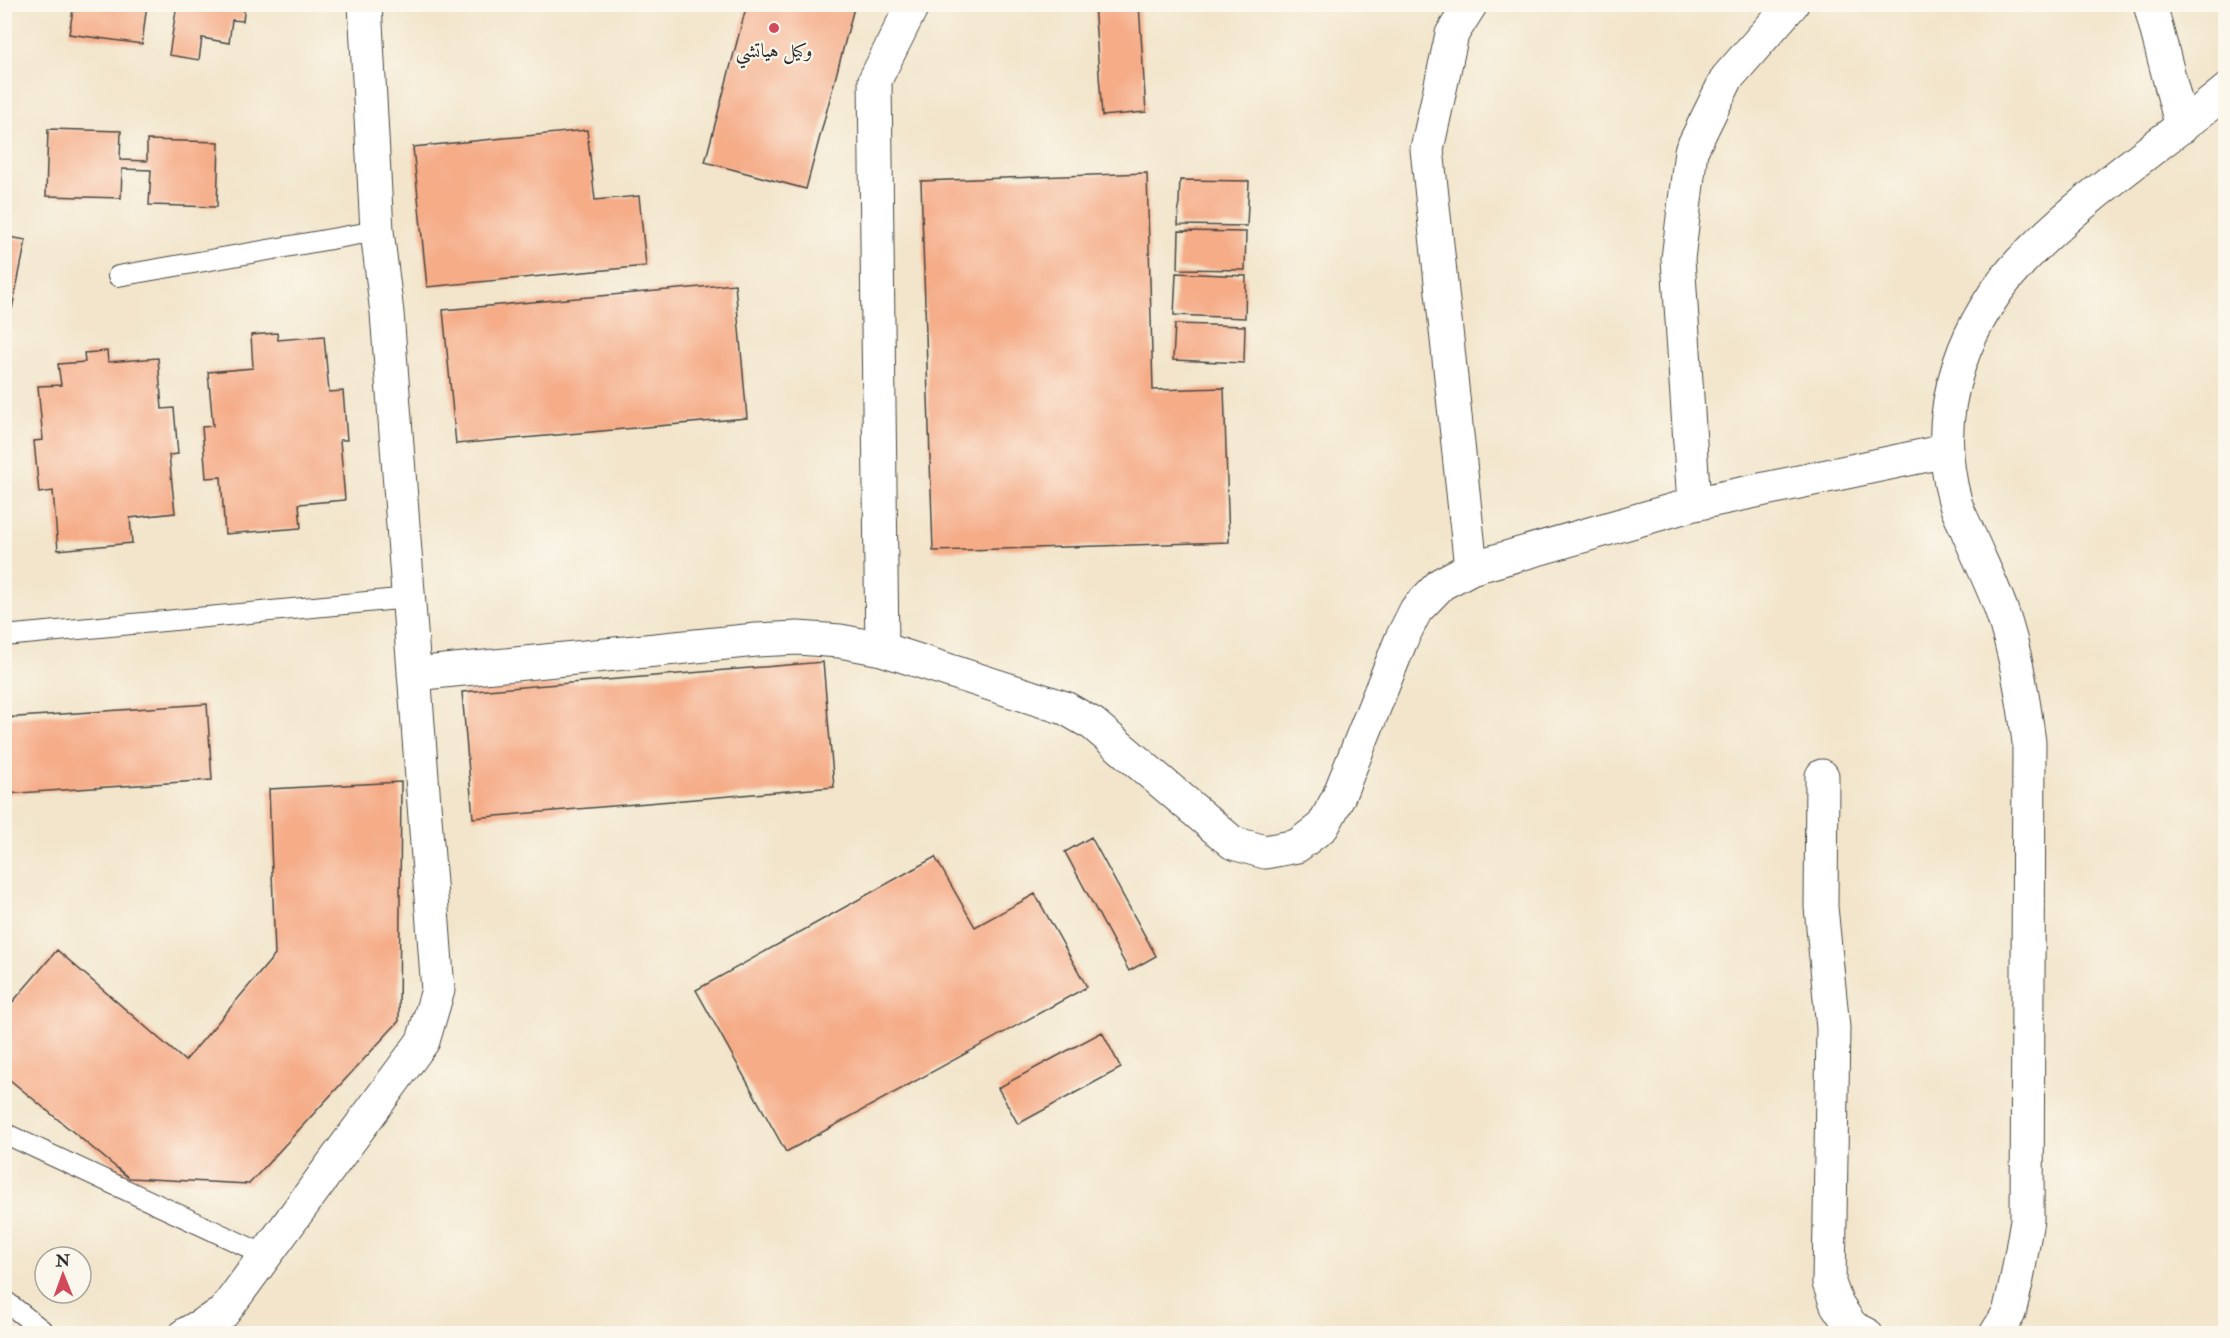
<svg xmlns="http://www.w3.org/2000/svg" width="2230" height="1338" viewBox="0 0 2230 1338" font-family="'IM FELL Double Pica',Amiri,serif">
<style>
.building{fill:#f5ac87}
.lines{fill:none;stroke-linecap:round;stroke-linejoin:round}
.lane-casing{stroke:#494743;stroke-width:22}
.street-casing{stroke:#494743;stroke-width:35}
.lane{stroke:#fff;stroke-width:20}
.street{stroke:#fff;stroke-width:33}
.poi-dot{fill:#d1495b;stroke:#fbf7ec;stroke-width:2}
.labels{text-anchor:middle;dominant-baseline:central;stroke-width:4.5;stroke-linejoin:round;paint-order:stroke}
.poi-label{font-size:20px;fill:#2b2b2b;stroke:#fbf7ec}
</style>
<rect width="100%" height="100%" fill="#fbf7ec"/>
<filter id="ink" filterUnits="userSpaceOnUse"><feTurbulence type="fractalNoise" baseFrequency=".0167" numOctaves="2"/><feDisplacementMap in="SourceGraphic" scale="12" xChannelSelector="R" yChannelSelector="G"/><feConvolveMatrix kernelMatrix="1 2 1 2 8 2 1 2 1" color-interpolation-filters="sRGB"/></filter>
<filter id="wash" filterUnits="userSpaceOnUse"><feTurbulence type="fractalNoise" baseFrequency=".008" numOctaves="4" result="noise"/><feDisplacementMap in="SourceGraphic" scale="24" xChannelSelector="R" yChannelSelector="G"/><feGaussianBlur stdDeviation="1.35" result="paint"/><feColorMatrix in="noise" values="0 0 0 0 0 0 0 0 0 0 0 0 0 0 0 0 0 1.4 0 .05"/><feComposite in="paint" operator="in"/></filter>
<g filter="url(#wash)">
<rect width="100%" height="100%" fill="#f2e5cb"/>
<g id="blocks">
<path class="building" d="M74,4h73l-5,40 -73,-10z
M177,4h68l-2,17 -11,-1 -3,23 -27,-5 -3,22 -30,-5z
M747,4h108l-49,185 -101,-27z
M1094,4h45l7,108 -44,4z
M48,129l73,2 -1,29 27,1v-21l72,2 -2,65 -68,-2 2,-35 -29,-1 -1,29 -75,-2z
M587,130l8,70 44,-4 7,70 -219,21 -14,-140z
M1147,173l6,217 71,-2 5,154 -296,9 -12,-370z
M1180,180l69,1 -2,45 -69,-1z
M1179,231l67,1 -1,38 -67,-1z
M4,236l22,4 -14,69 -8,-1z
M1176,273l70,3 -1,42 -71,-3z
M735,284l12,134 -291,26 -13,-134z
M1175,324l70,2 -1,37 -71,-3z
M277,333l1,7 46,-4 5,56 14,-1 4,49h-7l5,60 -46,4 2,24 -76,6 -4,-57 -15,1 -4,-51 11,-1 -5,-54 45,-4 -2,-33z
M107,351l1,11 50,-4 4,51 12,-1 4,46 -9,1 6,58 -45,5 2,25 -74,7 -5,-59 -14,2 -5,-52 9,-1 -5,-54 23,-1 -3,-21 27,-2 -1,-9z
M823,662l11,125 -361,31 -11,-126z
M207,704l5,76 -208,14v-76z
M401,782l-2,239 -150,163 -120,-6 -125,-103v-63l53,-62 128,111 90,-106 -6,-166z
M1091,837l65,119 -27,15 -64,-119z
M935,857l40,70 60,-33 52,93 -301,165 -90,-162z
M1102,1032l19,36 -103,56 -20,-36z"/>
</g>
</g>
<g filter="url(#ink)">
<use href="#blocks" fill-opacity="0" stroke="#494743" stroke-width="1.5"/>
<g class="lines">
<g class="lane-casing">
<path id="lane" d="M118,276l259,-45
M4,636l405,-38
M4,1133l261,122
M4,1300l43,34"/>
</g>
<g class="street-casing">
<path id="street" d="M2150,4l32,123
M1694,504l-16,-245 13,-108 36,-73 65,-74
M1471,568l-44,-419 25,-115 19,-30
M882,649l-7,-569 38,-76
M414,674l342,-34 42,-2 42,3 42,8 183,59 28,16 140,119 32,9 32,-6 26,-20 15,-28 63,-158 15,-30 25,-26 30,-16 223,-64 252,-53
M1822,776l-1,131 12,121 -4,255 8,22 15,22 14,7
M186,1334l37,-21 200,-272 15,-51 -51,-677 -10,-82 -12,-227
M1996,1334l13,-21 8,-34 10,-59 2,-478c-6,-45 -13,-90 -28,-133 -10,-27 -23,-53 -34,-79 -4,-10 -10,-19 -12,-29 -26,-92 11,-187 78,-252 58,-58 129,-105 193,-158"/>
</g>
<use href="#lane" class="lane"/>
<use href="#street" class="street"/>
</g>
</g>
<circle class="poi-dot" cx="774" cy="28" r="6"/>
<g class="labels">
<g class="poi-label">
<text x="774" y="50">وكيل هياتشي</text>
</g>
</g>
<rect width="2230" height="1338" fill="none" stroke="#fbf7ec" stroke-width="24"/>
<g transform="translate(63 1275) rotate(359)"><circle r="28" fill="#fbf7ec" stroke="#a8a59f" stroke-width="1.5"/>
<path d="M0-4.5L10 22L0 15L-10 22Z" fill="#d1495b"/>
<text y="-9" font-size="16" font-weight="bold" text-anchor="middle" fill="#2b2b2b">N</text>
</g>
</svg>
